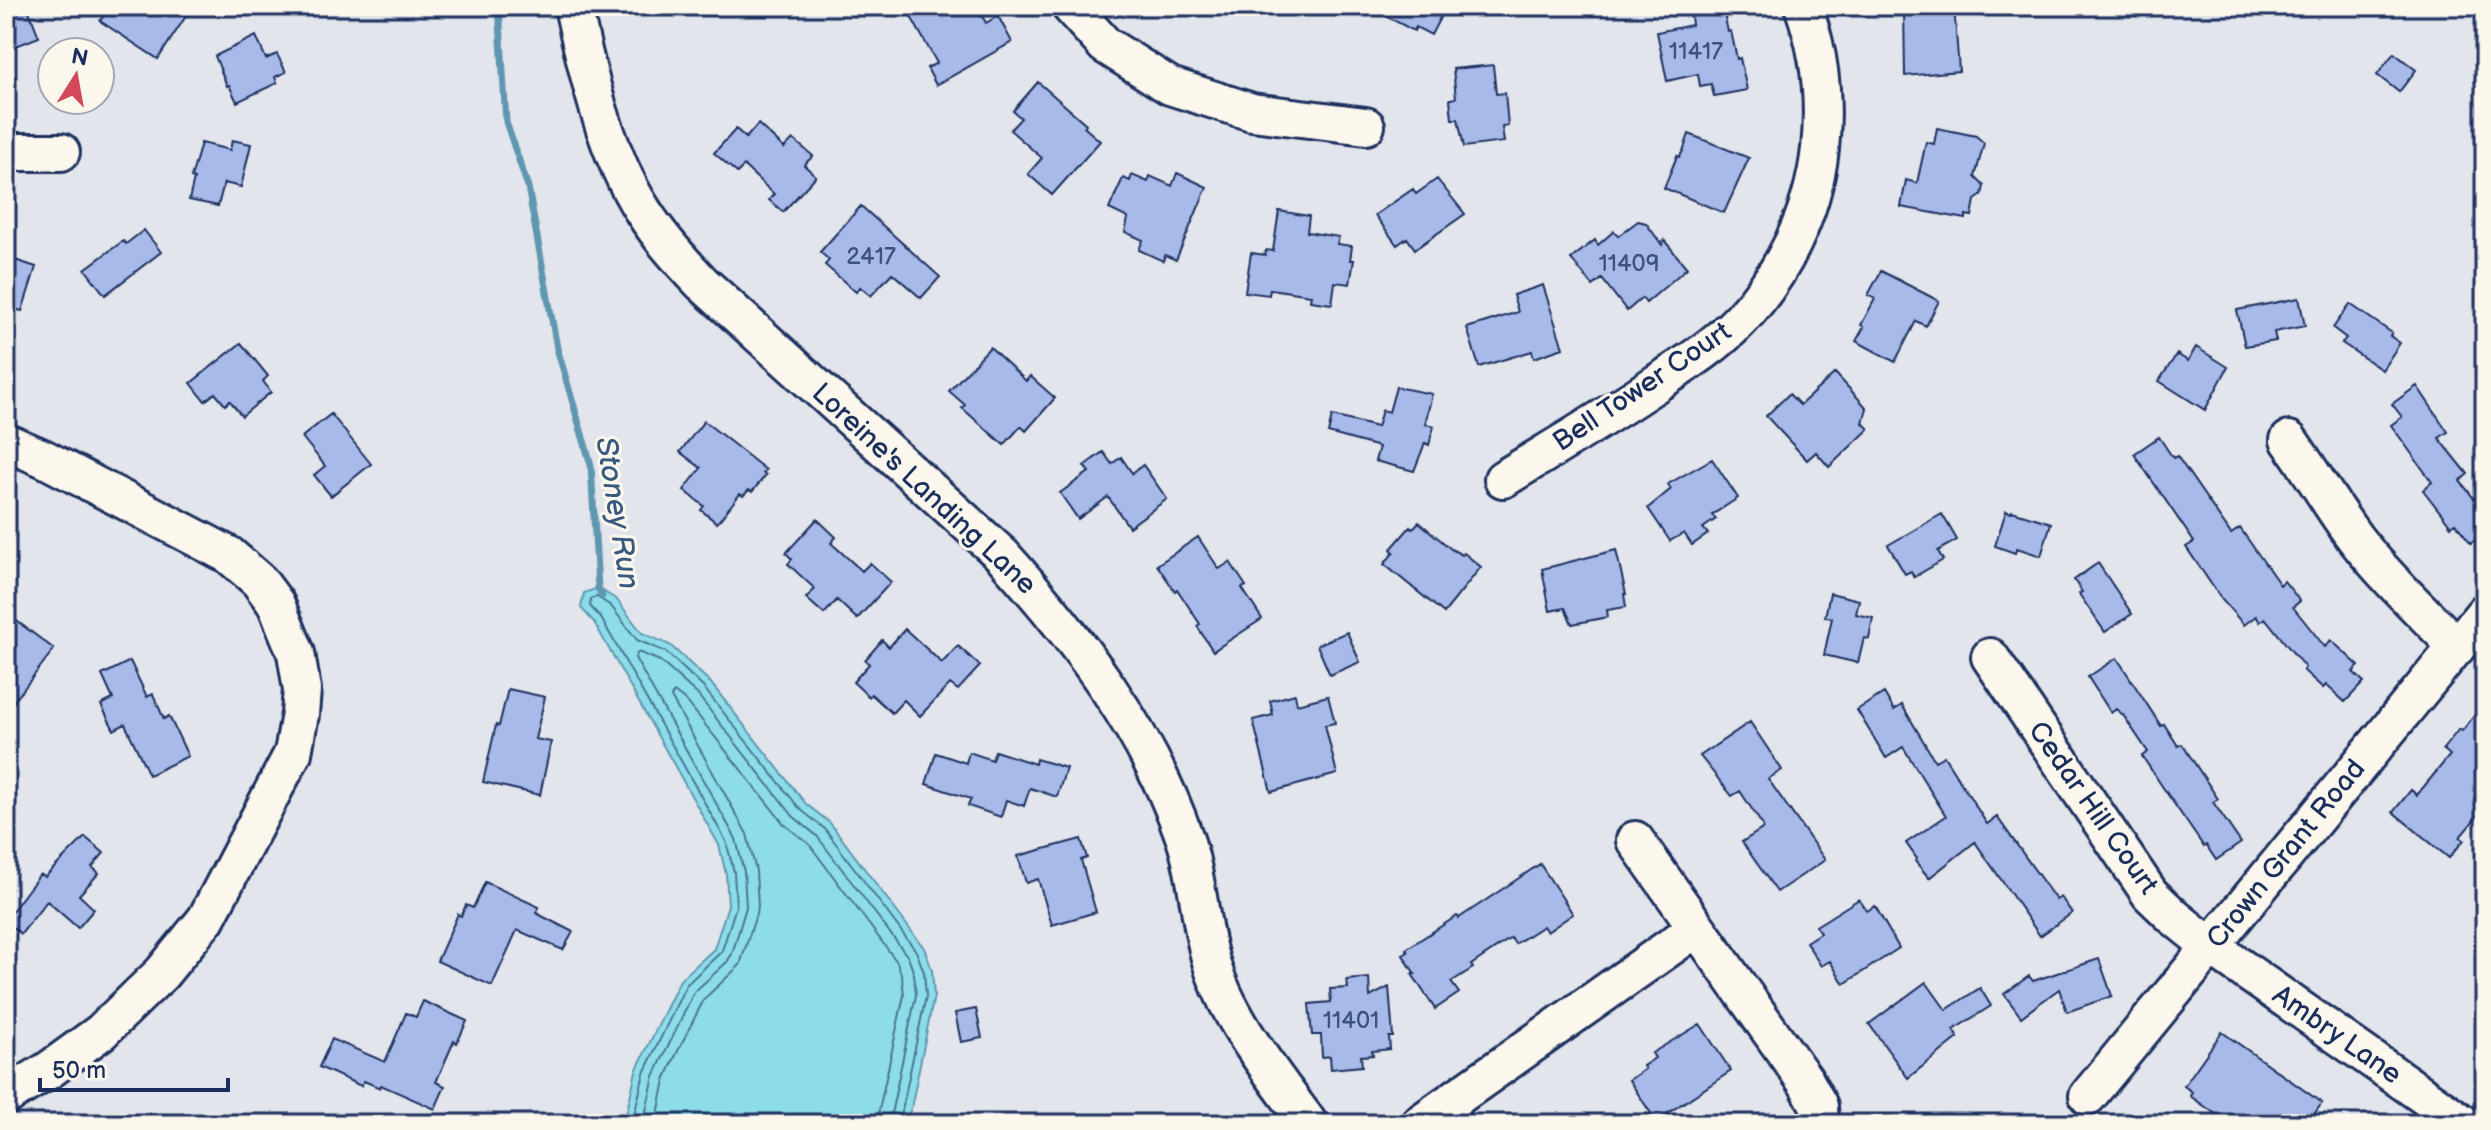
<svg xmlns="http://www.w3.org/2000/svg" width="2491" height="1130" viewBox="0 0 2491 1130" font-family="'Balsamiq Sans',sans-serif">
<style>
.water{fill:#8ddde9;stroke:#5f97b1;stroke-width:2}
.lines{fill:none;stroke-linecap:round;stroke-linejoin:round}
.shore{stroke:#497596;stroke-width:2}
.stream{stroke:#5f97b1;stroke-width:7}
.building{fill:#a8bae9;stroke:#1b2f5e;stroke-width:2}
.minor-casing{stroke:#1b2f5e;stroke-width:42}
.minor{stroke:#fbf7ec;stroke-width:36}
.labels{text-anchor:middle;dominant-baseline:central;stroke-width:6;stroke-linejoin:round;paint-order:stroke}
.number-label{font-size:24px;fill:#3e5281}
.street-label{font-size:28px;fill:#1b2f5e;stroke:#fbf7ec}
.water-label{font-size:30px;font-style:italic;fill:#385a81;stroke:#fbf7ec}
</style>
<rect width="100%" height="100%" fill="#e2e5eb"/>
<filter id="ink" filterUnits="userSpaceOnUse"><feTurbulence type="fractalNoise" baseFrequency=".0125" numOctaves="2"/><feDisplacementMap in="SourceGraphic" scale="16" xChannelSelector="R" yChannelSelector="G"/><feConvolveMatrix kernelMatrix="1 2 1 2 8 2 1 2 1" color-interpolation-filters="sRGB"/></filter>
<g filter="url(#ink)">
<path class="water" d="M598,588l19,12 25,33 28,12 40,37 96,122 24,19 94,125 8,22 2,26 -23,112 -6,16h-281l12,-53 44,-91 34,-31 14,-44 -2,-31 -7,-29 -125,-223 -13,-14 3,-15z"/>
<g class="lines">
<path class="shore" d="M632,1124l12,-51 42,-88 36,-34 14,-45 -2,-34 -8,-31 -125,-223 -11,-12 1,-7 6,-2 14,9 26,34 29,12 38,36 96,121 25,20 91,122 8,21 2,24 -27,128
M643,1124l11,-48 40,-84 33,-30 5,-8 14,-47 -2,-35 -8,-33 -101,-181 3,-6 22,9 37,33 96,122 24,20 91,121 6,17 2,21 -27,129
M656,1124l9,-44 11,-25 28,-56 36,-34 18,-57 -2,-37 -9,-37 -76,-137 3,-5 14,11 96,121 25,20 88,118 5,15 2,18 -28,129"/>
<path class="stream" d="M499,6l7,116 22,65 29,161 34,117 7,123 4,8"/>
</g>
<path class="building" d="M6,6h21l12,31 -33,13z
M110,6h61l15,10 -28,43 -58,-38z
M905,6h71l10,17 12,-7 14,26 -76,43 -9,-17 10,-5z
M1367,6h79l-15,29 -15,-8 -2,4z
M1904,6h50l5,65 -54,5z
M1723,9l5,23 3,-1 6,28 3,-1 7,32 -33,6 -3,-12 -11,2 -2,-12 -31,7 -10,-49 35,-7 -1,-9z
M256,36l10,23 11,-5 9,18 -11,5 2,6 -40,19 -8,-17 -2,1 -12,-30z
M2394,53l22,17 -17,22 -22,-17z
M1493,65l3,29 9,-1 3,33 -6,1 2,15 -40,5 -6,-28h-6l-2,-20 6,-1 -3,-29z
M1038,82l48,42 -2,3 16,14 -48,54 -24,-21 14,-16 -32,-28 11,-12 -8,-7z
M758,124l26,24 9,-9 20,17 -9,9 12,11 -33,36 -14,-12 5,-6 -30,-28 -7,7 -23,-20 22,-24 10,9z
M1937,128l39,8 8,7 -9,34 9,9 -2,9 -7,5 -3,16 -6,-1v4l-65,-12 5,-27 11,3 9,-41 8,2z
M1689,134l60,24 -25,55 -60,-25 13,-32 2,1 4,-6z
M232,140l19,4 -10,43 -17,-4 -6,23 -29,-6 5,-21 -3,-1 10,-35 29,7z
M1177,173l30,14 -31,73 -11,-5 -2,6 -24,-11 4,-10 -18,-8 3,-14 -19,-9 14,-31 7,3 2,-6 16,7 2,-6 22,10z
M1437,179l28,35 -50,35 -8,-11 -10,7 -22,-30 38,-26 3,5z
M861,206l79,71 -19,21 -29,-25 -21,23 -11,-9 -4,5 -31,-27 4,-5 -9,-8z
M1279,211l30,5 -2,16 32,5 -2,7 15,2 -2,14h4l-4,24 -15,-2 -3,22 -22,-3 1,-6 -41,-6 -1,6 -24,-3 6,-39 14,2 1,-5 7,1z
M1638,221l8,2 16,22 2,-5 23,28 -41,35 -4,-5 -15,13 -25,-32 -9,7 -22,-27 24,-19 3,5 16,-14 4,5z
M144,230l17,22 -56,43 -20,-26 38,-28 3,3z
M12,259l24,8 -14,44 -16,-4v-45l5,2z
M1881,271l58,30 -13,25 -10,-5 -21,41 -39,-21 8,-14 -3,-2 14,-26 -7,-4z
M1543,285l20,63 -29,10 -2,-7 -53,16 -12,-39 51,-16 -5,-17z
M2299,298l6,28 -31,6 2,9 -31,5 -8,-36z
M2350,304l42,29 -2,3 10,7 -18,27 -40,-27 4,-5 -13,-10z
M241,343l27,33 -5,5 8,11 -29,24 -12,-15 -5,4 -10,-12 -10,8 -14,-18z
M990,347l36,34 4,-5 25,22 -29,33 -5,-5 -17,19 -42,-37 3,-3 -16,-14z
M2196,347l32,20 -23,43 -46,-29 18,-27 11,7z
M1835,373l32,35 -4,15 6,6 -40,38 -13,-15 -9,8 -41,-44 23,-22 11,11z
M2417,386l31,46 -9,6 29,36 -8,7 25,31v20l-14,11 -16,-20 -4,3 -28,-36 9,-8 -41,-57 11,-8 -10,-13z
M1396,387l36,7 -7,30 9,2 -5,19 -4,-2 -11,28 -39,-10 4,-14 -51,-14 4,-17 45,11 5,-17 7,2z
M331,414l40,50 -40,32 -17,-21 11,-9 -23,-29z
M704,421l62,49 -3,3 3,2 -14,17 -3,-2 -6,6 -3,-2 -23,29 -16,-13 3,-4 -20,-16 17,-22 -21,-16z
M2159,437l14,21 4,-2 54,78 9,-6 40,57 4,-4 16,20 -7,6 32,40 6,-7 28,26 -6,6 11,10 -19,20 -19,-17 -3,3 -20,-18 2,-2 -40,-50 -5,4 -4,-6 -12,9 -22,-25 -36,-53 8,-5 -60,-88z
M1103,452l9,12 9,-7 11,16 11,-8 24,34 -38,28 -21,-30 -30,22 -18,-26 29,-21 -5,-6z
M1712,459l26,39 -26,17 4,4 -13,9 5,6 -16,11 -8,-12 -14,8 -22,-33 23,-19 -3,-5z
M2006,511l5,2 1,-2 39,12 -10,33 -24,-8 -2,5 -20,-7z
M1942,514l15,26 -19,11 5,9 -29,17 -3,-6 -6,3 -17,-29z
M817,519l19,18 -5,6 31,28 8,-8 21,19 -34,37 -20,-19 -13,14 -18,-16 9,-9 -27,-25 4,-5 -6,-6z
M1419,522l32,27 11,6 2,-2 17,14 -37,46 -60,-49 10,-12 -3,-3 19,-22 2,2z
M1198,537l21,32 11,-7 16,24 -4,2 20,31 -49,32 -16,-25 3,-2 -23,-35 -2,2 -18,-26z
M1616,550l10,44h-2l2,13 -19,3 1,7 -36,7 -7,-16 -15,3 -8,-42z
M2098,563l34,51 -27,18 -26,-38 3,-2 -8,-12z
M1830,593l29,7 -3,14 17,4 -4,21 -5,-1 -6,25 -34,-8 8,-37 -7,-1z
M6,613l48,36 -48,63z
M905,629l37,34 16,-17 22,20 -22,24 -8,-6 -30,32 -16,-16 -12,13 -21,-19 -2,3 -16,-15 16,-18 -4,-4 17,-20 7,7z
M1347,632l13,30 -30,13 -13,-30z
M2117,658l44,68 3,-2 14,22 4,-2 36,55 -5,3 28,41 -25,17 -10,-15 -2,2 -40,-58 -22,-33 6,-4 -25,-37 -7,-6 -5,4 -23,-36z
M130,661l17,36 6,-3 11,25 5,-3 19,40 -39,19 -24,-51 -11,6 -13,-25 12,-6 -11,-24z
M508,689l37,8 -10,42 16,3 -11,53 -57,-13 13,-57 3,1z
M1884,693l10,17 8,-5 33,56 9,-5 43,68 10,-7 59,83 5,-3 11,16 -32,23 -65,-94 -46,36 -14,-17 2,-2 -11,-16 40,-27 -43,-69 -17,11 -29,-48z
M1295,694l2,10 31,-8 7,27 -10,2 12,49 -66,18 -18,-72 20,-5 -3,-14z
M2485,702v105l-25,30 4,3 -15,18 -56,-46 18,-22 6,5 33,-40 -7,-6 16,-20 3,2z
M1750,722l32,48 -14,9 57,81 -48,32 -35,-50 20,-13 1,-3 -23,-35 -8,5 -32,-40z
M995,751l40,13 1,-5 30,9 -9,29 -27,-9 -6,18 -18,-6 -5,17 -33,-11 3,-7 -45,-15 10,-31 30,10 3,-11 23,8z
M85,837l19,16 -12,14 7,6 -20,22 15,14 -16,19 -31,-27 -26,33 -15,-12v-3l34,-45 5,3z
M1081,839l6,19 -6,2 15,52 -44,13 -14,-46 -12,4 -8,-27z
M1540,864l33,50 -26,18 -4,-6 -28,18 -4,-6 -40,27 2,3 -22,14 8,11 -24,16 -23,-35h3l-12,-19 5,-3 -2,-3 51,-33 2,2z
M485,882l54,25 -3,6 37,19 -10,18 -46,-20 -25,56 -55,-25 21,-47 3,2 5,-11 7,3z
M1859,899l8,12 8,-5 24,42 -55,36 -14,-23 -9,5 -15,-24 14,-9 -4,-7z
M2099,959l13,37 -45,16 -8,-23 -38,28 -17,-23 25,-18 4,5z
M1369,978l1,19 19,-10 4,50h-4l1,12 -18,2 1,4 -12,1 1,10 -31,3 -1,-13 -8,1 -1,-22h-9l-3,-31 22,-2 -1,-13 18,-1 -1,-8z
M1926,982l20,28 34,-22 11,18 -38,24 5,8 -50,40 -39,-54z
M423,1001l44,20 -10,22 -3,-2 -18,41 9,4 -10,23 -54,-24 -1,3 -16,-7 -3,5 -42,-19 13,-28 53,23 21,-49 10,4z
M976,1009l6,29 -21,4 -6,-29z
M1700,1024l31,47 -75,50 -27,-41 16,-11 -2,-3 12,-8 -3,-5z
M2222,1032l100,71 -15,21h-77l-40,-28 2,-4 -8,-6z"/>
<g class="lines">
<g class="minor-casing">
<path id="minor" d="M573,6c14,66 33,148 70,205 17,27 37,49 59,72l300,272c75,83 146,176 183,284 13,38 14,80 25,119 16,60 63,116 99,166
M1070,6l35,39 65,41 82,26 114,14
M6,152h55
M2289,440c23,32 42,66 66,98 30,39 67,73 102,109
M6,442l39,17 184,96 30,26 17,23 20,49 6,37 -2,24 -7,39 -87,166 -44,54 -61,59 -52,38 -43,26
M1503,479c51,-31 104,-62 154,-96 29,-19 58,-37 82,-62 44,-46 74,-108 81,-172 5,-48 0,-97 -17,-143
M1990,657l160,237 24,23 36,29 254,178
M1635,840l171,242 13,24 1,18
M2088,1096l397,-484
M1419,1124l278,-196"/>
</g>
<use href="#minor" class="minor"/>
</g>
</g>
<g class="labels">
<g class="number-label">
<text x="1696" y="51">11417</text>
<text x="871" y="256">2417</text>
<text x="1629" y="263">11409</text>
<text x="1351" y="1020">11401</text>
</g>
<g class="street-label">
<text transform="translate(1642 387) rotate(-34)">Bell Tower Court</text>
<text transform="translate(924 489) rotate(43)">Loreine's Landing Lane</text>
<text transform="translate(2093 808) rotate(55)">Cedar Hill Court</text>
<text transform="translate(2286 854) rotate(-51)">Crown Grant Road</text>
<text transform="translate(2337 1035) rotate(35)">Ambry Lane</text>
</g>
<g class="water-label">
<text transform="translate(617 513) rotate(81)">Stoney Run</text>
</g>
</g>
<rect width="2491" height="1130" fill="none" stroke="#fbf7ec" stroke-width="32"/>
<rect x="16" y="16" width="2459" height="1098" fill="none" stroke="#1b2f5e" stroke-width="3" filter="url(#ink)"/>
<g transform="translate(76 76) rotate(11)"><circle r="38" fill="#fbf7ec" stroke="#a1a7b3" stroke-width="2"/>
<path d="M0-6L14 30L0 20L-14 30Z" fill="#d1495b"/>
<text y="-12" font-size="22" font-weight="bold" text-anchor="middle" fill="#1b2f5e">N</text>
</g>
<path d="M40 1078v12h188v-12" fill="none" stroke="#1b2f5e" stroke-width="4"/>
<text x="52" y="1078" font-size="24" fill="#1b2f5e" stroke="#fbf7ec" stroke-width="6" paint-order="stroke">50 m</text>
</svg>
